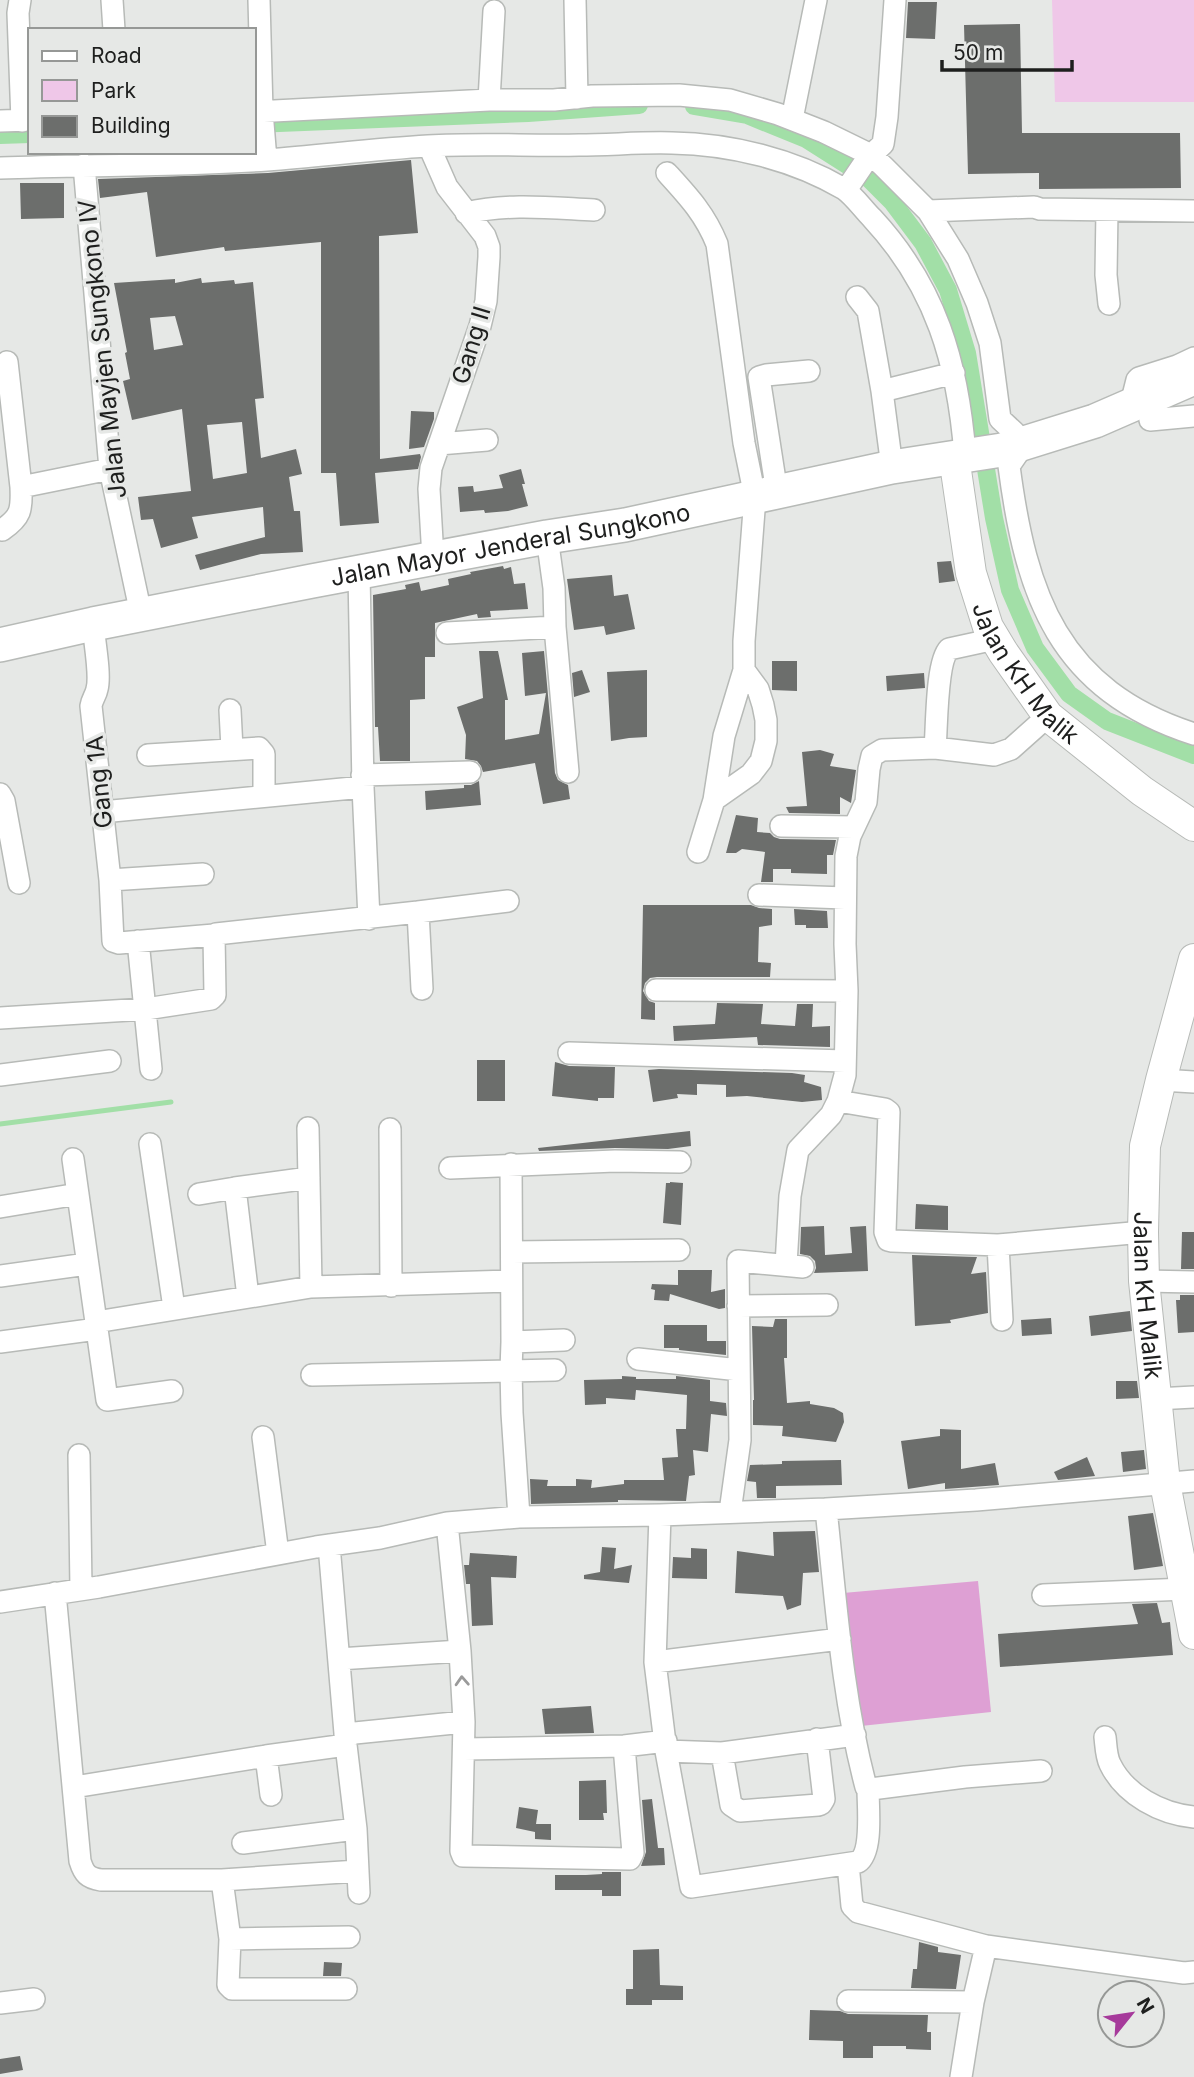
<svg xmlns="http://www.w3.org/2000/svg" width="1194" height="2077" viewBox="0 0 1194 2077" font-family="Inter,sans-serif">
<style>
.green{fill:#efc7e8}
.forest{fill:#dea0d4}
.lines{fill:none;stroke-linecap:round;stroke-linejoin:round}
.stream{stroke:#a2dfa7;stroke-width:5}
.canal{stroke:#a2dfa7;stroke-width:18}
.building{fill:#6c6e6c;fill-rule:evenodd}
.street-casing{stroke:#b7bab7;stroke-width:24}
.secondary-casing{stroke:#b7bab7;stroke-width:32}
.primary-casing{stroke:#b7bab7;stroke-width:36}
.street{stroke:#fff;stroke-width:21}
.secondary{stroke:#fff;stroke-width:30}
.primary{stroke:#fff;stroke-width:33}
.oneway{stroke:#9a9a9a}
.labels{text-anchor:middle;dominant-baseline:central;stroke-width:7;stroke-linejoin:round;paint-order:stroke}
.street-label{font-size:24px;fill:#1e1f1e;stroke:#e6e8e6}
</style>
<rect width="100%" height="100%" fill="#e6e8e6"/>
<path class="green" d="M1052,0h142v102h-139z"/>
<path class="forest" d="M978,1581l13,131 -130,14 -18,-133z"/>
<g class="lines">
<path class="stream" d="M0,1124l171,-22"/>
<path class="canal" d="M694,106l53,9 59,24 63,40 24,24 30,40 25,47 19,63 27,165 16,72 25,58 34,46 38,27 87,34
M254,124l274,-11 111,-8
M0,135l30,-1"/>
</g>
<path class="building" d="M908,2h29l-2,37 -29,-1z
M1020,24l2,109h158l1,55 -142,1v-16l-71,1 -4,-149z
M411,160l7,73 -39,3 1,223 40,-5 1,3 -3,12 -43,4 4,50 -39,3 -4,-53h-15v-231l-96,9 -1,-4 -68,10 -9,-65 -47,6 -2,-19 170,-6z
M20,183h44v35l-43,1z
M201,278l1,5 32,-3 1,4 18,-2 11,116 -9,1 6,59 35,-9 6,25 -13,3 5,34h6l3,41 -42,2 -61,16 -5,-15 70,-18 -2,-30 -71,10 6,21 -37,10 -8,-29 -12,1 -3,-23 53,-6 -9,-82 -50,11 -9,-39 7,-2 -5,-26 2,-1 -13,-69 61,-4v4zM175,316l8,29 -29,5 -4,-32zM242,422l5,51 -34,6 -6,-54z
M411,411l23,1v7l-10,28 -15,2z
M521,469l4,15h-3l6,22 -20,5 -23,2 -1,-3 -24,2 -2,-25 15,-1 1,6 29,-4 -4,-13z
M951,561l4,20 -16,2 -2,-21z
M503,566l1,3 7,-2 3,17 11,-1 3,26 -38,2 1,6 -13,1 -1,-4 -42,9v34h-10v42l-15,1v61h-30l-2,-34h-3l-2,-132 33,-6 -1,-4 14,-3 2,9 28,-6 -1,-6 23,-5 -1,-2z
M612,575l2,21 14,-2 7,35 -29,6 -2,-9 -30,4 -7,-51z
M479,651h19l10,49h-3v40l34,-6 7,-41 -21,3 -3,-43 22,-2 11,122 3,7 10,5 2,14 -27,5 -8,-41 -52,9 -2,-6 -4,-5 -12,-2 1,-24 -9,-28 26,-9z
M772,661h25v30l-25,-1z
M582,670l8,22 -16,5 -2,-24z
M647,670v67l-18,1 -18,3 -4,-69z
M924,673l1,15 -38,3 -1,-15z
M820,750l14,4 -4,12 26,4 -5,33 -11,-6v17l-51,-1 -3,-6 21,-1 -5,-54z
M479,781l2,24 -55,5 -1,-19 39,-3v-3h7z
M736,815l22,3 -1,14 13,1 4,4 6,2 56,1 -3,15h-6v19l-36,-1v-4h-18v13h-12l4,-30 -23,-3 -6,4h-10z
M643,905h108l8,3 13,1v16l-13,2 -1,35 13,1 -1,14h-113l-7,1 -5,5 -2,8 6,10 6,2v17l-14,-1z
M794,909l33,2 1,17h-22v-3h-11z
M717,1003l46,1 -2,20 34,2 2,-22h16l-1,23 18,-1v21l-72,-2 -1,-8 -83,4 -1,-15 42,-2z
M477,1060h28v41h-28z
M555,1062l14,4 46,1 -1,31h-16v3l-46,-5z
M659,1069l133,4 13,2 -1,7 17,5 1,13 -20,2 -55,-6 -21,1v-12l-29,-1v11l-20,-1 1,4 -25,4 -5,-32z
M690,1131l1,15 -23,3 -53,-1 -76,3 -1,-3z
M670,1182l13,1 -2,42 -18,-2 3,-40h4z
M916,1204l32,2v24l-33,-1z
M824,1226l1,29 27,-2 -2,-26 16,-1 2,45 -54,2 2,-5 -1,-7 -5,-5 -10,-2 1,-27z
M1182,1232h12v37h-13z
M912,1255l65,2 -6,17 15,-2 2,41 -38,7 1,3 -36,3z
M678,1270h34l-1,22 14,-3v19l-6,1 -49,-15 -1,7 -15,-1 1,-10 -4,-1 1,-5 26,1z
M1180,1295h14v37l-16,1 -2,-33h4z
M1130,1311l2,20 -41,5 -2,-20z
M1051,1318l1,16 -30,2 -1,-16z
M775,1319h12v39h-3l3,45 23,-2v3l24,4 9,5 1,9 -8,20 -54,-6 1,-10 -30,-1v-25h1l-2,-74 21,1z
M664,1325h43v16h19v14l-47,-5v-2h-15z
M622,1376l14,1v2h40v-3l34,4v21l16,2 1,13 -16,-2 -3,38 -15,-2 2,25 -6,1 -3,25 -68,-1v2l-87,2 -1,-25 18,1 -1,6h29v-7l16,1 -1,8 33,-4v-4h40l-2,-22 16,-1 -2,-28h10l1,-34 -51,-5 -1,10 -29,-2v6l-21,1 -1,-25 38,-1z
M1116,1381h21l2,17 -23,1z
M940,1429l21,1v39l34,-6 4,22 -54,4v-6l-37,6 -7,-48 39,-5z
M1144,1450l2,19 -23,3 -2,-20z
M1087,1457l8,19 -37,4 -4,-8z
M841,1460l1,25 -66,1v12h-19l-1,-16 -9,-1 3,-16 32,-1v-3z
M1153,1513l10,53 -29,4 -6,-54z
M815,1531l4,41 -16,1 -2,32 -14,5 -4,-14 -48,-3 2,-42 37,5 -1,-24z
M602,1547l14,1 -2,21 18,-4 -3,18 -45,-4v-4l16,-3z
M691,1548l16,1v30l-35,-1 1,-21 18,1z
M470,1553l47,3 -1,22 -25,-1 2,48 -21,1 -2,-42h-4l-2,-19h5z
M1157,1603l5,20 8,-1 3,33 -173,12 -2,-33 140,-10 -6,-20z
M591,1706l3,27 -49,1 -3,-25z
M606,1780l1,33h-4l1,7h-25v-39z
M652,1799l6,49h6l1,17 -24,1 5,-14 -4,-52z
M519,1807l19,3 -2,14h15v16l-16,-1v-7l-19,-4z
M602,1872h19v24h-19v-6h-47v-15h31l16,-1z
M919,1942l19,5v5l23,3 -5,34 -45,-1 2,-19h4z
M659,1949l1,36 23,1v14h-31v5h-26v-16h7v-39z
M324,1962l18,1 -1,13h-18z
M810,2010l30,1 8,3 80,1 -1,17h4v18l-25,-1v-3h-33v12h-30v-17l-34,-1z
M20,2056l3,14 -23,4v-15z"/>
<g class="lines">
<g class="street-casing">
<path id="street" d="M20,0l-2,13 4,108
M112,0l2,30
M259,0l3,111 4,49
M575,0l2,98
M489,100l5,-89
M254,112l235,-12h65l38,-4 87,-1 51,5 48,14 46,18 47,23 12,11 45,45 30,48 19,44 13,40 10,76 14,13 5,13 -1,8 -9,13c17,130 49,224 185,268
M792,119l24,-119
M0,121l30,-1
M429,146l18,41 38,49 4,11v10l-3,44 -6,25 -49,142 -2,21 4,69
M84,165l26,304 31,145
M0,168c89,-3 178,-2 267,-8 54,-4 107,-11 161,-14 50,-3 101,0 151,-1 31,0 62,-3 93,-2 58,1 121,16 172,46 10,7 19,20 28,29 64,69 86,145 93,237
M667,173c21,23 38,41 50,71l27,199 11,54 -11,144v29l14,19 5,16 3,15v21l-5,20 -10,13 -37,26 -16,52
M846,190l21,-31 16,-15 4,-27 8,-117
M1107,210l-1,65 3,29
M928,211l106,-4 6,2 154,2
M466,213c43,-10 85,-5 128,-3
M857,297l11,14 14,80 72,-18
M7,362l14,125 89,-18
M882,391l10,76
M1134,392l3,-12 2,-2 38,-12 17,-8
M1150,420l44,-4
M439,444l48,-4
M777,493l-18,-116 7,-2 43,-4
M2,530c19,-13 20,-20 19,-43
M547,537l7,51 1,39 13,145
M359,573l4,214 6,132
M93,624c1,16 8,51 4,65 -1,6 -5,10 -6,17l19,174 3,61 6,2 95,-8
M447,633l108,-6
M230,710l2,39
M935,748c2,-20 1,-86 14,-99l46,-10
M148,755l111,-7 5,6v42
M362,775l108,-3
M0,794l4,7 15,82
M714,800l10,-64 20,-66
M102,812l261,-25
M781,826l73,1
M110,880l93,-6
M759,895l86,3
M418,912l90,-11
M138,941l13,128
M656,990l191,1
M0,1018l146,-9 65,-10 4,-4 -1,-60 2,-1 202,-22 4,77
M569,1053l276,8
M0,1075l110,-14
M1161,1080l33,2
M838,1101l47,8 4,3 -4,120 3,8 4,1 106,4 145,-13
M308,1128l3,159
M390,1129l1,157
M150,1144l24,164
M73,1159l34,241 65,-9
M511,1164l1,178 -1,28 1,43 7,104
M450,1168l165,-7 65,1
M199,1194l36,-6
M0,1207l78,-13
M998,1245l4,75
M512,1252l167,-2
M786,1265l4,-69 8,-46 33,-35 7,-14 7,-26 2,-84 -2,-47 1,-88 4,-20 16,-34 3,-33 3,-13 10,-6 53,-2 59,7 17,-6 37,-33
M0,1276l87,-12
M1144,1281l50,1
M248,1297l-13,-109 74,-10
M738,1306l89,-1
M96,1322l215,-35 200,-6
M0,1342l97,-13
M512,1342l52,-2
M638,1359l101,11
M312,1375l243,-5
M1156,1399l38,-2
M263,1437l15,117
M79,1455l2,134
M826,1509c10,93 16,188 40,278l5,2 94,-12 76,-6
M730,1512l10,-72 -2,-179 65,6
M660,1515l-5,147 11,89 56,2 133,-18
M447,1523l13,128 4,71 -3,129 2,5 167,3 3,-6 -9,-107
M329,1545l17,200 10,84 3,64
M55,1593l25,268c4,13 8,17 21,19h121l136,-9
M1043,1595l142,-6
M0,1602l99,-15 217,-40 64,-9 67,-15 72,-6 141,-2 166,-6 150,-9 218,-19
M339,1659l121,-8
M655,1662l185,-23
M345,1734l119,-12
M1105,1737c1,8 1,19 5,27 15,31 51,50 84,53
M464,1749l160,-3 42,-5
M666,1751l25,136 167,-25c15,-10 10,-55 10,-73
M722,1753l9,52 9,6 78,-6 3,-1 3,-5 -7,-60
M266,1756l5,39
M74,1787l192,-31 80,-11
M243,1843l113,-14
M848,1864l4,42 6,6 128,34 198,27 10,-1
M222,1880l8,59 119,-2
M230,1939l-2,46 4,4h114
M848,2001l125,1
M0,2003l34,-4
M961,2077l12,-75 13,-56"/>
</g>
<g class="secondary-casing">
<g id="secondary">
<path id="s1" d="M954,457l17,116 17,54 15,25 45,64 94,75 52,35"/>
<path id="s2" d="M1194,959l-33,121 -16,66 -2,86 1,49 21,202 29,151"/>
</g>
</g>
<g class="primary-casing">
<g id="primary">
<path id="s3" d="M0,645l93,-21 219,-43 235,-44 78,-12 267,-58 110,-17 93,-29 99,-43"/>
</g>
</g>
<use href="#street" class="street"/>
<use href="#secondary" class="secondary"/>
<use href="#primary" class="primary"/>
</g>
<defs><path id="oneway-chevron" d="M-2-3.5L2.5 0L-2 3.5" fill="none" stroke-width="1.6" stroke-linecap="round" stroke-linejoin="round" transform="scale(1.75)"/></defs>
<use class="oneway" href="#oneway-chevron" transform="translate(462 1681) rotate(-93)"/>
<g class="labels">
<g class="street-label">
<text transform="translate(471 345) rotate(-73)">Gang II</text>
<text transform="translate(102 349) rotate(-96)">Jalan Mayjen Sungkono IV</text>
<text stroke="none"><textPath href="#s3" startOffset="520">Jalan Mayor Jenderal Sungkono</textPath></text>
<text stroke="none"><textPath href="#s1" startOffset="233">Jalan KH Malik</textPath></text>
<text transform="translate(99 782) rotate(-96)">Gang 1A</text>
<text stroke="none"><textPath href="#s2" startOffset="343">Jalan KH Malik</textPath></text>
</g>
</g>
<rect x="28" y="28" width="228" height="126" fill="#e6e8e6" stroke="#969896" stroke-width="2"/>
<rect x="42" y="51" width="35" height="10" fill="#ffffff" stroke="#969896" stroke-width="2"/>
<text x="91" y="63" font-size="21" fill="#1e1f1e">Road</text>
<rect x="42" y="80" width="35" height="21" fill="#efc7e8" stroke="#969896" stroke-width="2"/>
<text x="91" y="98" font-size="21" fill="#1e1f1e">Park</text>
<rect x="42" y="116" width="35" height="21" fill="#6c6e6c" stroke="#969896" stroke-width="2"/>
<text x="91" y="133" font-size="21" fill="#1e1f1e">Building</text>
<g transform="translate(1131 2014) rotate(60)"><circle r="33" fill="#e6e8e6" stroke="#969896" stroke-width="2"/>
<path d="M0-5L12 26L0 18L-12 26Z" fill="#a63a9b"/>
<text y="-10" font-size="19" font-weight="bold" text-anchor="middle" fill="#1e1f1e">N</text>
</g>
<path d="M942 60v10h130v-10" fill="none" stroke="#1e1f1e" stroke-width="3.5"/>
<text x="953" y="60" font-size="21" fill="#1e1f1e" stroke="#e6e8e6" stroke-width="5" paint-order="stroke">50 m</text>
</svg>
